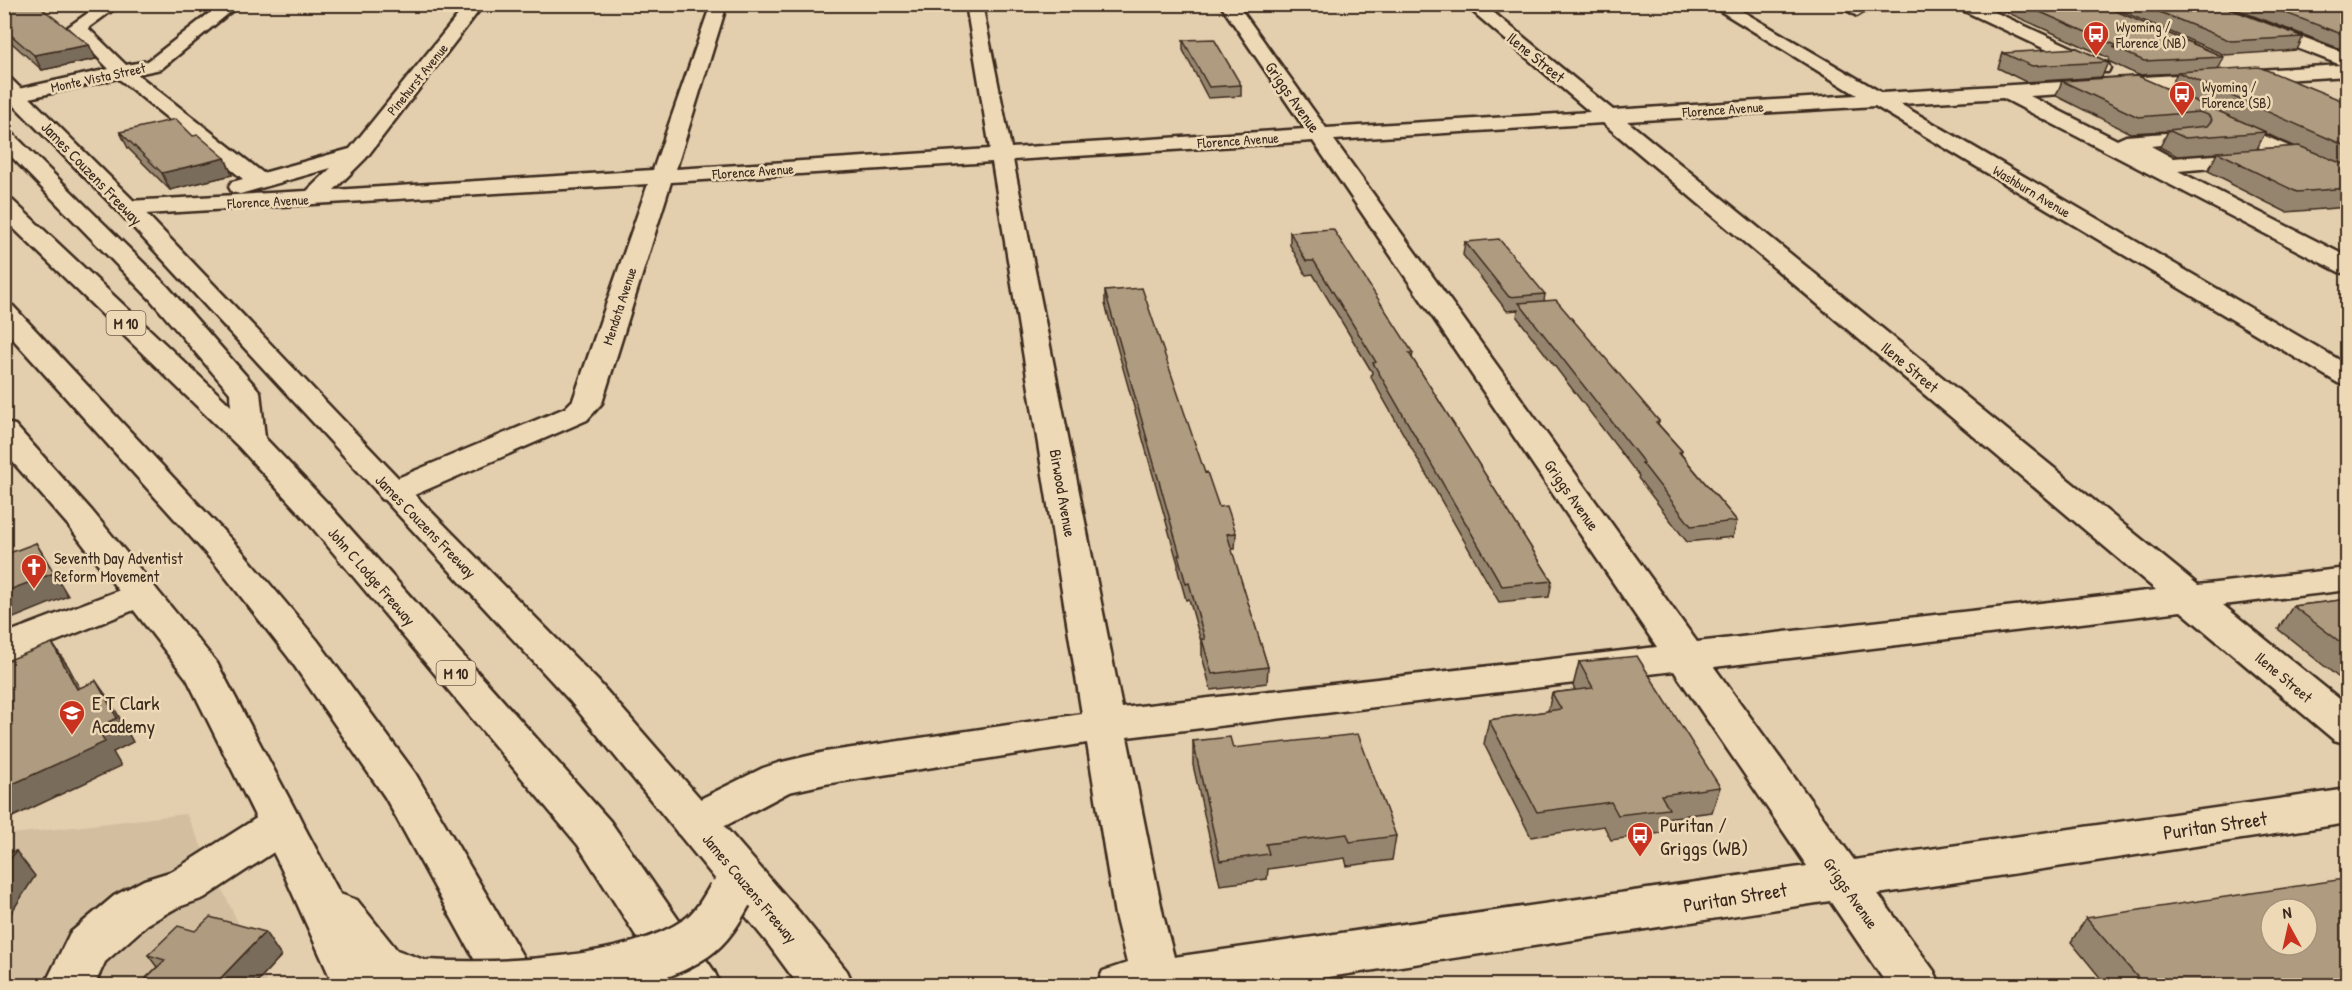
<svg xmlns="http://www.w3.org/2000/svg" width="2352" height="990" viewBox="0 0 2352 990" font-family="'Patrick Hand',sans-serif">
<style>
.built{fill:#d3bfa0}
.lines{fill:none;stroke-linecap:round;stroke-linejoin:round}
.minor-casing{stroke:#3b2a1e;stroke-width:5}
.major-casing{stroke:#3b2a1e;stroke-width:5}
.highway-casing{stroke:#3b2a1e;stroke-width:5}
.minor{fill:#eed9b7;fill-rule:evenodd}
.major{fill:#eed9b7;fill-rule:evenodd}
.highway{fill:#eed9b7;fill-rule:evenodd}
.major-bridge-casing{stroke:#3b2a1e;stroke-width:49;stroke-linecap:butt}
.major-bridge{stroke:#eed9b7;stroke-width:44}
.wall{fill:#96856e;stroke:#3b2a1e;stroke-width:1.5;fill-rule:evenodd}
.shaded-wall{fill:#7a6c5a;stroke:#3b2a1e;stroke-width:1.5}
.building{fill:#af9b80;stroke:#3b2a1e;stroke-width:1.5;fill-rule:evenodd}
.labels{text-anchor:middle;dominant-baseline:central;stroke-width:5;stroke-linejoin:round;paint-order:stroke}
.far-poi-label{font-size:14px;fill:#3b2a1e;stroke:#eed9b7;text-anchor:start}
.far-street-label{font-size:14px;fill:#3b2a1e;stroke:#eed9b7}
.shield{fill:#eed9b7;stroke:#715e4c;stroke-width:1.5}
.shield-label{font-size:15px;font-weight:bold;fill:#3b2a1e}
.street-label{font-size:16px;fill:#3b2a1e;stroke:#eed9b7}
.poi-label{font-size:16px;fill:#3b2a1e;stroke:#eed9b7;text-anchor:start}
.near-poi-label{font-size:20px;fill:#3b2a1e;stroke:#eed9b7;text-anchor:start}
.near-street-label{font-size:20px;fill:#3b2a1e;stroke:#eed9b7}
</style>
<rect width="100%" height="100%" fill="#e3ceae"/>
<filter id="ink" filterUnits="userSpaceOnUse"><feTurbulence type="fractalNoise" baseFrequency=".0167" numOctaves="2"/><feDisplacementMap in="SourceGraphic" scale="12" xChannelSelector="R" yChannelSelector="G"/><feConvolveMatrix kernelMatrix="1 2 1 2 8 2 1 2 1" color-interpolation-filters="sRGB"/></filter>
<g filter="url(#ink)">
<path class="built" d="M186,814l82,171h-263l-1,-150z"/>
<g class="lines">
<g class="minor-casing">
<path id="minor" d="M101,4h20l-33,24 38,37 22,-4 73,-57h19l-79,65 -24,5 126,99 87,-24 117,-145h17l-118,154 -32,32 319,-20 58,-166h16l-51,165 314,-20 -24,-145h16l29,144 294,-19 -85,-125h17l89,124 264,-16 -126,-108h19l130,106 244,-15 -148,-91h21l152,89 459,-28 -150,-58 -2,-3h25l134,50v22l-318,20 87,44 9,-4 66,-5 7,2 3,4 -3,4 -48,5 22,12 85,-6 8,1 3,5 -3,5 -8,1 -80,7 170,86v17l-9,-2 -336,-174 -103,6 448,261v21l-10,-3 -463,-277 -248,15 571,464 150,-17v22l-125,15 125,101v38l-14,-4 -153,-129 -467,56 140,193 494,-71v34l-470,71 56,77 7,15h-53l-58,-85 -561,85h-173l7,-15 24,-8 -12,-48 -28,-172 -262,41 -36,8 -79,42 -16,5 -16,-5 -6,-12 6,-12 85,-42 15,-5 47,-11 257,-38 -90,-552 -321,20 -69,221 -15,17 -182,79 -12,3 -12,-3 -4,-7 4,-7 184,-77 8,-8 75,-216 -520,31 -8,-2 -4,-5 4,-5 8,-2 179,-10 24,-23 -91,26 -8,-2 -3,-5 3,-5 11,-3 -125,-101 -102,23 -7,-2 -3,-4 3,-4 100,-22 -41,-42zM1603,123l553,467 -459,52 -363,-502zM1313,141l344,506 -535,61 -109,-548zM1674,671l133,195 -633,91 -11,-42 -36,-178z
M1837,4h21l7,7 -8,5z
M1954,4h23l131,60 2,4 -2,4h-14l-138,-65z
M2319,4l29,2v11l-27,-10z
M2221,117l127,55v16l-134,-61 -3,-4 3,-4z
M141,582l13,4 5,8 -5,8 -150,60v-28z
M282,807l16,5 6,12 -6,12 -94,62 -28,10 -28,16 -43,38 -11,24h-50l26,-53 44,-37 30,-16 29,-9 93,-59z"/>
</g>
<g class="major-casing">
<path id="major" d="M4,77l7,2 125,124 269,282 193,196 202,232 47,58 7,15h-55l-33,-45 -196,-240 -450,-488 -116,-118z
M4,423l11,2 77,86 125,152 123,231 17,6 40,50 46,17 8,15 -2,4h-115l-52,-116 -95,-191 -119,-154 -64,-73z"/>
</g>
<g class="highway-casing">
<path id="highway" d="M4,130l7,2 157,155 87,99 5,6 5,46 65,68 280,315 104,150 7,15h-53l-90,-141 -272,-325 -67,-73 -235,-228v-21l8,2 219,206 -1,-13 -80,-94 -146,-150z
M4,304l9,2 228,244 76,90 98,133 125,213h-51l-104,-189 -96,-139 -72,-92 -213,-237z"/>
</g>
<use href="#minor" class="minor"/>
<use href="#major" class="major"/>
<use href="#highway" class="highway"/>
<g class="major-bridge-casing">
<path id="major-bridge" d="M426,982c75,4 207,-1 270,-44 15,-10 25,-27 34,-43"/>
</g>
<use href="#major-bridge" class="major-bridge"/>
</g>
<path class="wall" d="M4,4l85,41 7,14 -54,11 -38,-34z
M1867,4h88l-1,4 -72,4z
M1987,4h112l125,53 -6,13 130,33v104l-62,5 -56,-28v-2l-22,-11 9,-18 -40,3 -17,-9 8,-16 -38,2 -74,-37 6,-15 107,8 8,-16 -39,2 -30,-14 1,-3 -116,-52zM2265,133l30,14 -38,2z
M2104,4h113l86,33 -6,13 -72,5z
M2222,4h95l31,11v32l-10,1z
M1183,40l58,45v11l-33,2 -25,-48z
M2003,53l105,9 -6,15 -76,5 -28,-14z
M120,132l105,26 7,17 -62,15 -42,-42z
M1290,232l123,121 -1,5 140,223 -3,16 -50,5 -128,-225 1,-5 -59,-98 -7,1 -16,-30z
M1465,242l80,52 -1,7 115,120 -1,3 24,27 -1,3 56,67 -4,16 -46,5 -49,-64 1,-2 -122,-159 1,-7 -11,1 -44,-56z
M1105,291l100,182 14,34 17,26 -1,16h-4l37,118 -1,16 -56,7 -9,-34v-11l-13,-46 -3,1 -8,-29v-7l-73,-260z
M2348,599v86l-70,-56 15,-23z
M1579,662l141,125 -8,25 -46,6 -5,15 -50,7 -7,-14 -73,11 -47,-93 5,-24 59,-9 4,-18 23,-3 -2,-4z
M1193,741l40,7 163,88 -4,24 -45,6 -2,-8 -77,11 -1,10 -47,6 -27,-120z
M2086,918l262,68h-241l-36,-44z
M195,931l86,25 -28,30h-101l-6,-8 11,-11 -9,-12z"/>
<path class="shaded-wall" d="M89,45l7,14 -54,11 -8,-15z
M225,158l7,17 -62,15 -8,-17z
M36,543l32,53 -64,26v-30z
M52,643l16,23 25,47 -16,-24z
M96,681l16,23 21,38 -20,10 8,14 -117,55v-33l93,-61z
M16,851l19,25 -31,48v-56z
M265,932l16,24 -28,30h-40z"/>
<path class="building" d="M4,4h32l53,41 -55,10 -30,-26z
M2022,4h77l125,53 -80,4 -31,-14h7z
M2140,4h77l86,33 -72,4z
M2262,4h55l31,11v19l-4,1z
M1214,39l27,46 -32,2 -26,-47z
M2077,48l31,14 -76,4 -29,-13z
M2259,67l89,36v44l-171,-75z
M2138,76l128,56 -81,6 -17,-8 39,-4 5,-6 -4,-5 -9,-3 -61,5 -76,-36z
M176,119l17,17 5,-1 27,23 -63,15 -42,-41z
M2299,146l49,20v22l-51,4 -58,-28h3l-25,-12z
M1333,229l80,124h-4l143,228 -50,5 -129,-223 3,-1 -62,-101h-8l-16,-29z
M1499,239l46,55 -36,3 -44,-55z
M1142,288l63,185 2,-1 12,35 8,-1 9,27 -9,1 41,133 -56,7 -10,-35h3l-16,-56 -3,1 -8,-29h2l-75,-264z
M1556,300l103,121 -3,1 26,29 -3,1 58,69 -46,5 -49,-63h2l-125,-160z
M36,543l18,30 -50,19v-37z
M2348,599v49l-55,-42z
M52,643l25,46 19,-8 21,37 -20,9 8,15 -101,46v-126z
M1637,656l83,131 -59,8 8,14 -51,6 -7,-13 -74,10 -48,-92 72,-11 -9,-16 41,-5 -14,-26z
M1358,734l38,102 -46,6 -3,-8 -81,10 3,10 -49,7 -27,-120 37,-4 3,11z
M16,851l-12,17v-15z
M2344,879l4,3v104h-203l-59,-68zM2271,909h36v36h-36z
M210,917l55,15 -52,54h-41l-26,-8 19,-18 -17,-5 30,-29 17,5z
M1705,980l3,6h-35z"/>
</g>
<defs>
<g id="bus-pin" transform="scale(1.35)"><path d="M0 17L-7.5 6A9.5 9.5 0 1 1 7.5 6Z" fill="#c8321e" stroke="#eed9b7"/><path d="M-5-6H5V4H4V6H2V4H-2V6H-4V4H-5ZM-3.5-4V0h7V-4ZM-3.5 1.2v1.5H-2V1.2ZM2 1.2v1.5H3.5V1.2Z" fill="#fff"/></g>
<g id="church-pin" transform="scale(1.35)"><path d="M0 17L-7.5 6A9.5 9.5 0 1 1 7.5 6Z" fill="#c8321e" stroke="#eed9b7"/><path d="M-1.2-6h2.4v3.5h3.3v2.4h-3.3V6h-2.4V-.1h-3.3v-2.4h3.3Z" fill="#fff"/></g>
<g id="school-pin" transform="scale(1.35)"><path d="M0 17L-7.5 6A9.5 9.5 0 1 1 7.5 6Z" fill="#c8321e" stroke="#eed9b7"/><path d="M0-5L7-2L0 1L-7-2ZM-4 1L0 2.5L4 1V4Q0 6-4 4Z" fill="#fff"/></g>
</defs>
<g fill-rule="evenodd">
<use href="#bus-pin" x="2096" y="34"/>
<use href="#bus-pin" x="2182" y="94"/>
<use href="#church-pin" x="34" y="567"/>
<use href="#school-pin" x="72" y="713"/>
<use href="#bus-pin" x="1640" y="835"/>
</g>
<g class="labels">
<g class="far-poi-label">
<text x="2116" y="26">Wyoming /<tspan x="2116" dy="16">Florence (NB)</tspan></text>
<text x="2202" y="86">Wyoming /<tspan x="2202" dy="16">Florence (SB)</tspan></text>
</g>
<g class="far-street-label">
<text transform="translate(98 77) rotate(-12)">Monte Vista Street</text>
<text transform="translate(417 79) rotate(-51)">Pinehurst Avenue</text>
<text transform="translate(1723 109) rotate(-4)">Florence Avenue</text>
<text transform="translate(1238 140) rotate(-4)">Florence Avenue</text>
<text transform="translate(753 171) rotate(-4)">Florence Avenue</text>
<text transform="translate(2032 191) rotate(31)">Washburn Avenue</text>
<text transform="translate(268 201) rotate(-3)">Florence Avenue</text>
<text transform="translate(619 306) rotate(-72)">Mendota Avenue</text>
</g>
<g class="shield">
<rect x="106.5" y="311" width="39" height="24" rx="4.5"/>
<rect x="436.5" y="661" width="39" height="24" rx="4.5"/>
</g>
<g class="shield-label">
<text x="126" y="323">M 10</text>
<text x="456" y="673">M 10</text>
</g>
<g class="street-label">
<text transform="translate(1536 57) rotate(39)">Ilene Street</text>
<text transform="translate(1293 97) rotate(55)">Griggs Avenue</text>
<text transform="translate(92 173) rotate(46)">James Couzens Freeway</text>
<text transform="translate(1910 367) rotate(40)">Ilene Street</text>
<text transform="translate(1063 493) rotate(80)">Birwood Avenue</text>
<text transform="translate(1572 495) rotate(55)">Griggs Avenue</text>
<text transform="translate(426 526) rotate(46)">James Couzens Freeway</text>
<text transform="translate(372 576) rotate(49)">John C Lodge Freeway</text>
<text transform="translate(2284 677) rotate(40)">Ilene Street</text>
<text transform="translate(750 888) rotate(50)">James Couzens Freeway</text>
<text transform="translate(1851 893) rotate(55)">Griggs Avenue</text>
</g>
<g class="poi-label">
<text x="54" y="558">Seventh Day Adventist<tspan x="54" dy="18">Reform Movement</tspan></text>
</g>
<g class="near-poi-label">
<text x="92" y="702">E T Clark<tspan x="92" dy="23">Academy</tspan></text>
<text x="1660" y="824">Puritan /<tspan x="1660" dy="23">Griggs (WB)</tspan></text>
</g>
<g class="near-street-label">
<text transform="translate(2215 825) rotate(-8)">Puritan Street</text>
<text transform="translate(1735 897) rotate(-9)">Puritan Street</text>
</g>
</g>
<rect width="2352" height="990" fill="none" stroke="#eed9b7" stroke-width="24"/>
<rect x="12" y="12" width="2328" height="966" fill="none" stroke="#3b2a1e" stroke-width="2" filter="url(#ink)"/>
<g transform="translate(2289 927) rotate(352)"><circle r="28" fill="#eed9b7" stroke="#a6937a" stroke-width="1.5"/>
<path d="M0-4.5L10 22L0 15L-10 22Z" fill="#c8321e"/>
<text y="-9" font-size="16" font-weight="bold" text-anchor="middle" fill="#3b2a1e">N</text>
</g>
</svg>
